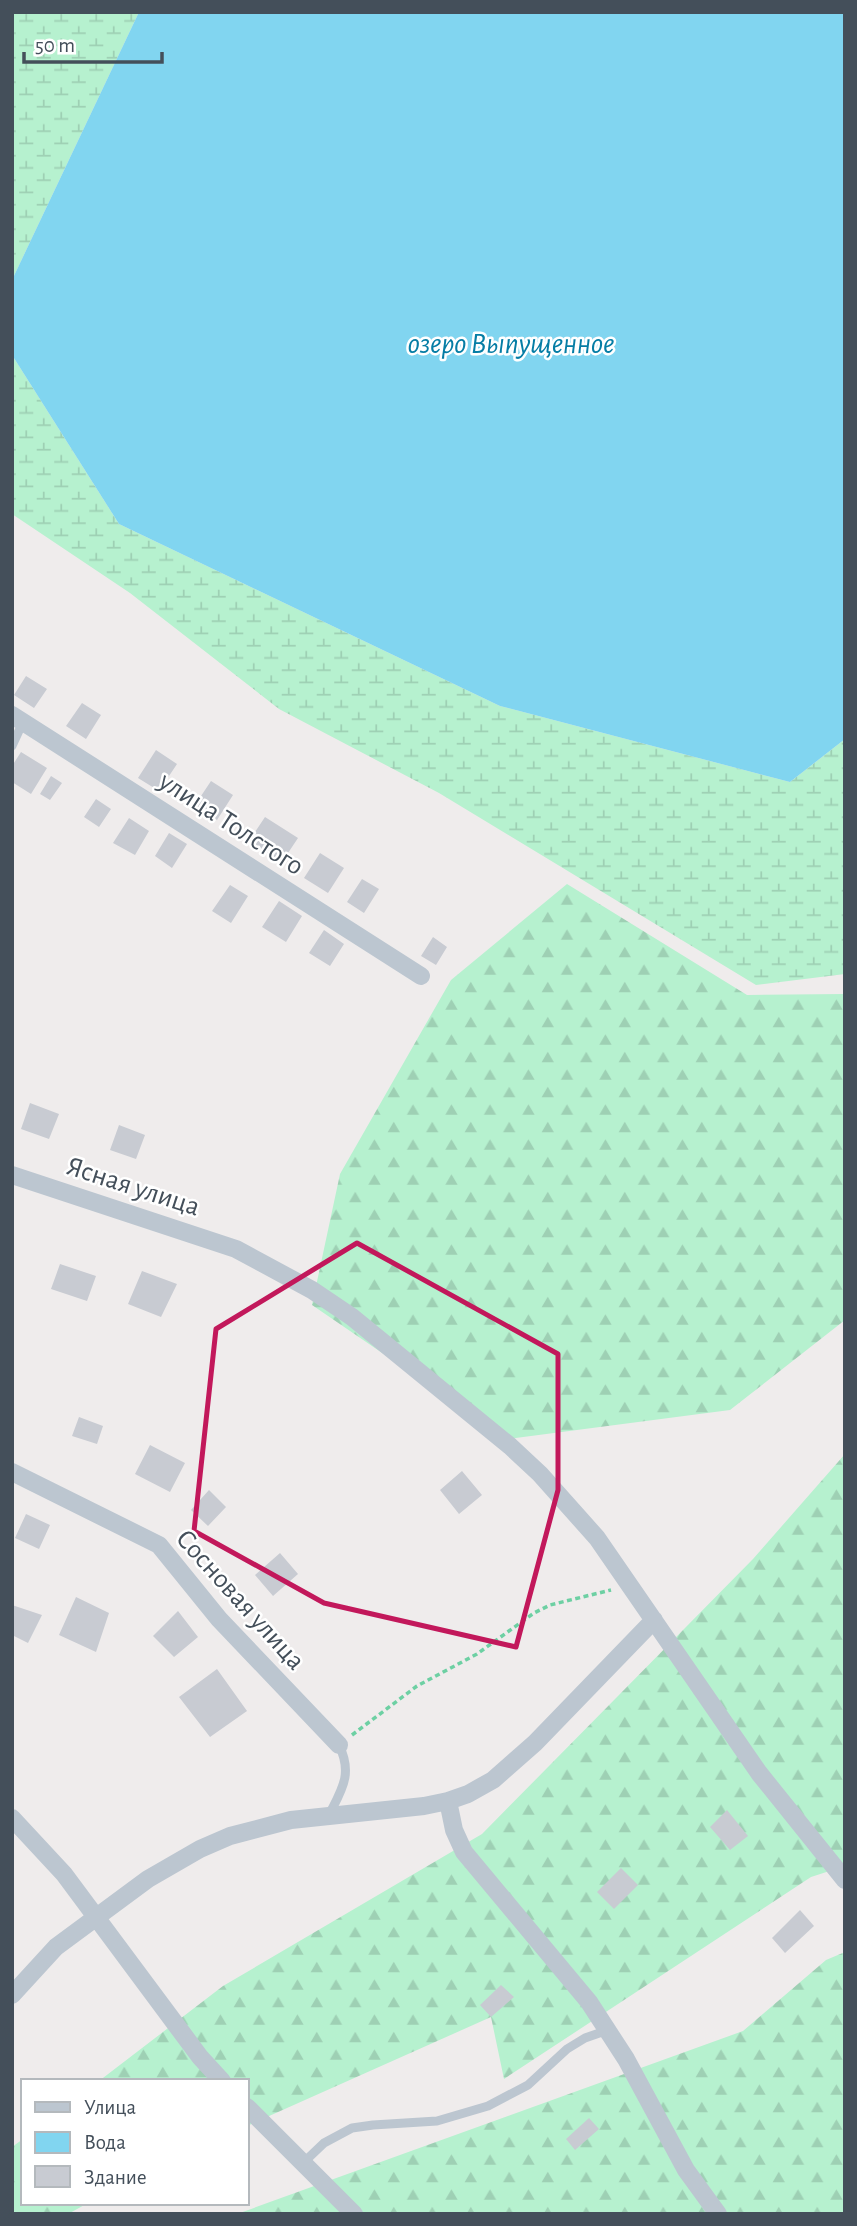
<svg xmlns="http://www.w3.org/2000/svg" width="857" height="2226" viewBox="0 0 857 2226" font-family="'Alegreya Sans',sans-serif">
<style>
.forest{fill:url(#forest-firs)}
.wetland{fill:url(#wetland-marsh)}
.water{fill:#81d5f0}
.building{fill:#c8cbd2}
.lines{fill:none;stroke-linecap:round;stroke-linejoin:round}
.path{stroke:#6dd0a3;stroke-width:3.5;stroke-dasharray:5 3.5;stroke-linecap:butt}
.service{stroke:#bcc6d0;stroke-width:9}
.minor{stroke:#bcc6d0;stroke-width:18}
.marked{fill:none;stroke:#c2185b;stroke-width:5;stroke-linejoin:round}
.labels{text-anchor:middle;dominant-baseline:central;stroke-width:5;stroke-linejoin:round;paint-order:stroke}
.street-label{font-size:28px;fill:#444f5a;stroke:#fff}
.water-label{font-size:30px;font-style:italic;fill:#057da5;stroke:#fff}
</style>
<defs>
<pattern id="forest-firs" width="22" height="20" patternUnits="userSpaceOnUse" patternTransform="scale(1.75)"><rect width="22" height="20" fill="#b6f1cf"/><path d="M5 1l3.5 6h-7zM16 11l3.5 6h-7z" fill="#9ed0b4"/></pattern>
<pattern id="wetland-marsh" width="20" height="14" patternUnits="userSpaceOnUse" patternTransform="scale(1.75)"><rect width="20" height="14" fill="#b6f1cf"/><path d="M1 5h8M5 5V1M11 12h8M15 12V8" fill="none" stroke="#9ed0b4"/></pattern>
</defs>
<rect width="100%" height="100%" fill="#efecec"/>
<path class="forest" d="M567,884l180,111 98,-1v326l-115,90 -222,29 -196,-134 28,-131 111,-194z
M845,1454v412l-34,11 -307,202 -13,-62 -244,109v-45h-148l124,-95 259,-152 271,-275z
M845,1952v262h-608l506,-183 83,-71z
M23,2139v64h65l-20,11h-56v-67z"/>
<path class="wetland" d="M12,12h127l-127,268z
M12,355l107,169 381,182 290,76 55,-43v235l-89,11 -317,-192 -160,-84 -149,-116 -118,-79z"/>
<path class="water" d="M139,12h706v727l-55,43 -290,-76 -381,-182 -107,-169v-75z"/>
<path class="building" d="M26,676l21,13 -13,19 -20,-13z
M82,703l19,12 -15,24 -20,-13z
M156,750l21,14 -18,27 -21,-13z
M21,752l26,16 -16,26 -19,-12v-16z
M51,776l11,7 -12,17 -10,-6z
M211,781l22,14 -16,25 -22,-15z
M96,799l15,10 -12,18 -15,-10z
M265,817l33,21 -16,24 -33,-21z
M129,818l20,13 -14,24 -22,-12z
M169,833l18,11 -15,24 -17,-12z
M320,853l24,15 -16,25 -24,-15z
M362,879l17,10 -15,24 -17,-11z
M230,885l18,11 -17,27 -19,-12z
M279,901l23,15 -16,26 -24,-15z
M324,930l20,14 -14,22 -21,-13z
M433,937l14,10 -11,18 -15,-9z
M30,1103l29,11 -10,25 -28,-10z
M119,1125l26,10 -9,24 -26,-9z
M60,1264l36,12 -9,25 -36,-12z
M142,1271l35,13 -16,33 -33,-13z
M79,1417l24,9 -6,18 -25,-8z
M150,1445l35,18 -15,29 -35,-18z
M462,1471l20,24 -23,19 -19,-24z
M209,1490l17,17 -18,19 -17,-16z
M26,1514l24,11 -11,24 -24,-11z
M280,1553l18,21 -25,22 -18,-21z
M76,1597l33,16 -13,39 -37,-17z
M12,1605l30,10 -14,28 -16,-8z
M178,1611l20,26 -24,20 -21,-21z
M217,1669l30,42 -37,26 -31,-40z
M727,1810l21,26 -18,14 -20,-23z
M621,1868l17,17 -24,24 -17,-17z
M800,1910l14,16 -29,27 -13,-15z
M501,1985l13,12 -23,20 -11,-12z
M589,2118l10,11 -24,21 -9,-11z"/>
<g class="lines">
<path class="path" d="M352,1735l65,-49 60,-32 57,-41 16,-8 61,-15"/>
<path class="service" d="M12,746l11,-24
M329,1815c13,-26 24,-41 10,-70
M303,2163l21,-20 28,-15 21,-3 64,-4 51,-15 40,-21 39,-36 18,-11 23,-8"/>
<path class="minor" d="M12,715l409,261
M12,1175l224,74 76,41 40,27 158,129 30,28 57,64 162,235 86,107
M12,1472l147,73 60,74 120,126
M448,1801l6,29 10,22 125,150 37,57 60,111 32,44
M12,1818l52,56 136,183 22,24
M12,1995l44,-48 92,-68 52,-30 30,-13 61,-16 133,-14 24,-5 20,-7 25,-14 42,-37 119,-123
M247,2107l107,107"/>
</g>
<path class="marked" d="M357,1243l201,111v136l-42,157 -192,-44 -130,-72 22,-202z"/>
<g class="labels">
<g class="street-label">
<text transform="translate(231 824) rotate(33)">улица Толстого</text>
<text transform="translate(133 1187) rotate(18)">Ясная улица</text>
<text transform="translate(240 1600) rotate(48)">Сосновая улица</text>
</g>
<g class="water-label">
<text x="511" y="344">озеро Выпущенное</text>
</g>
</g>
<rect width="857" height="2226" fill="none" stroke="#444f5a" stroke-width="28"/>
<rect x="21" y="2079" width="228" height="126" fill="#ffffff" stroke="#b4b9bd" stroke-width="2"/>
<rect x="35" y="2102" width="35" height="10" fill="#bcc6d0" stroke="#b4b9bd" stroke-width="2"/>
<text x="84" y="2114" font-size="21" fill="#444f5a">Улица</text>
<rect x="35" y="2132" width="35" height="21" fill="#81d5f0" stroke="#b4b9bd" stroke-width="2"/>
<text x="84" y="2149" font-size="21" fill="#444f5a">Вода</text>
<rect x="35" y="2166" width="35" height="21" fill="#c8cbd2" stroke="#b4b9bd" stroke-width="2"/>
<text x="84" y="2184" font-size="21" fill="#444f5a">Здание</text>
<path d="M24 52v10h138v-10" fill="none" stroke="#444f5a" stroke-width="3.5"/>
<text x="35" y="52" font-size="21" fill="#444f5a" stroke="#ffffff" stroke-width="5" paint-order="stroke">50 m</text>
</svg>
